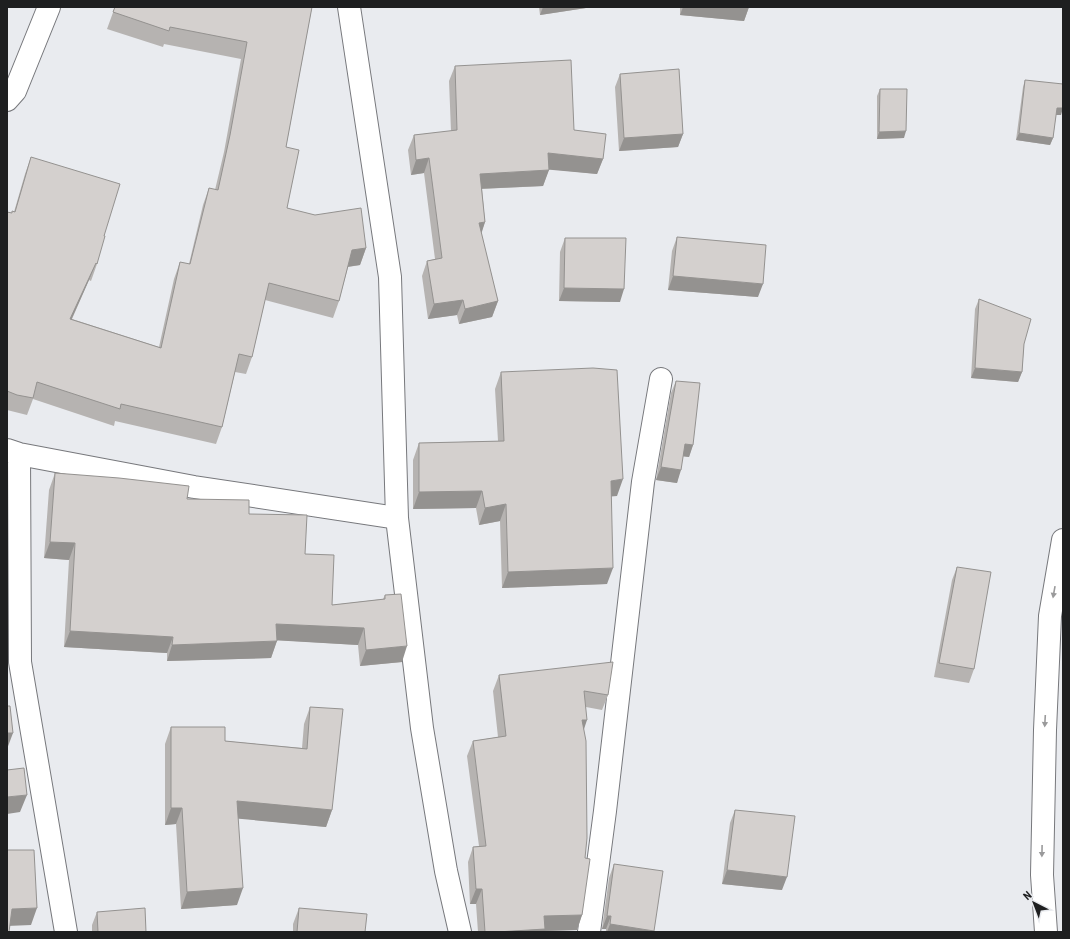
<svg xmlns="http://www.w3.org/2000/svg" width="1070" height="939" viewBox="0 0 1070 939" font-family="'Roboto Condensed',sans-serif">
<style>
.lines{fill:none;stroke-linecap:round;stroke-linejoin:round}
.minor-casing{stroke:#77787c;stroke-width:24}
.major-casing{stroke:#77787c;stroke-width:24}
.minor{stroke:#fff;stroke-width:22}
.major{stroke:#fff;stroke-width:22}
.wall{fill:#b6b3b1}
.shaded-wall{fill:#949290}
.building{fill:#d4d0ce;stroke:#949290}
.oneway{fill:#9a9a9b}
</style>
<rect width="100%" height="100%" fill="#e9ebef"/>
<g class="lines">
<g class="minor-casing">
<path id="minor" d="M349,7l41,270 7,241 25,210 24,143 14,61
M7,100l8,-9 34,-84
M7,450l12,4 175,33 203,31
M19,454l1,208 46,270
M589,932l16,-121 38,-329 18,-103"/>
</g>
<g class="major-casing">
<path id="major" d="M1046,932l-4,-57 3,-145 5,-114 13,-76"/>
</g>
<use href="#minor" class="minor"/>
<use href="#major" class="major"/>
</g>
<path class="wall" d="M115,7h197l-26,140 1,61 79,40 -6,17 -12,2 -9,34 -6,17 -68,-18 -13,57 -6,17 -11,-2 -13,55 -6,17 -101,-23 -1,5 -81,-27 -6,16 -20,-5v-198l5,1 2,-1 11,-38 6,-17 73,79 -7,28 -6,17 -2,-1 -17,39 87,28 15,-68 6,-17 9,2 14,-59 6,-17 6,2 9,-38 17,-93 -77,-15 -1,3 -56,-18z
M512,7h75l-1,1 -46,7 -1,-8z
M680,7h69l-5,14 -64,-6z
M455,66l119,64 29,29 -6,15 -48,-5 -6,17 -61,3 3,33 -4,11 17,68 -6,16 -33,7 -2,-9 -29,4 -6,-43 5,-15 8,-2 -11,-86 -13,2 -3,-25 6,-15 37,-4 -2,-50z
M620,74l63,60 -5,13 -59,4 -4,-64z
M1025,80l36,35h-5l-3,23 -3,7 -34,-5 7,-53z
M880,89l24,49 -27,1v-43z
M677,237l81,60 -90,-7 4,-39z
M565,238l55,64 -61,-1 1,-49z
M979,299l45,45 -2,28 -4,10 -47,-4 4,-69z
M501,372l116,124h-6l-4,88 -105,4 -2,-67 -21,4 -3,-17 -63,1v-49l6,-17 79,-2 -3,-52z
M676,381l17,64 -4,12 -6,-1 -6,27 -21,-3 15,-87z
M55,473l132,26 62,15 56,40 27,51 51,-6 2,-4 17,67 -42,4 -2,-21 -81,-5 -6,18 -104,3v-8l-103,-6 5,-87 -25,-2 5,-68z
M957,567l17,102 -5,14 -35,-6 18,-97z
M499,675l109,20 -6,15 -16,-3 -2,22 1,129 -3,57 -5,15 -33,1v1h-66l-2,-28h-6l-2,-42 5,-15 6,-1 -12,-90 6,-15 25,-4 -5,-46z
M310,707l22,103 -6,17 -88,-9 -1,87 -56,4 -5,-85 -11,1v-81l6,-17 54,14 77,7 2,-24z
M735,810l47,80 -60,-6 8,-61z
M614,864l40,67 -1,1h-47v-3h-4l7,-51z
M299,908l66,24h-72v-8z
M97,912l49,20h-54v-7z"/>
<path class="shaded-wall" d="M543,7h44l-1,1 -46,7z
M683,7h66l-5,14 -64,-6z
M1057,108h6l-2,7h-6z
M906,131l-2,7 -27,1 2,-7z
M1019,133l34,5 -3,7 -34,-5z
M683,134l-5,13 -59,4 5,-13z
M548,153l55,6 -6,15 -55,-5z
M429,158l-5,15 -13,2 5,-15z
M549,170l-6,16 -69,3 6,-15z
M485,222l-5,16 -1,-15z
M366,248l-6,17 -14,2 6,-17z
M96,263l-7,17 -25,56 6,-17z
M673,276l90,8 -5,13 -90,-7z
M564,288l60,1 -4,13 -61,-1z
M463,300l-6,15 -29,4 6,-15z
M498,301l-6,16 -33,7 6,-15z
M975,368l47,4 -4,10 -47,-4z
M685,444l8,1 -4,12 -9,-1z
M661,467l20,3 -4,13 -21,-3z
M623,479l-6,17 -12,1 6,-16z
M482,491l-6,17 -63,1 6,-17z
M506,504l-6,17 -21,4 6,-17z
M50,542l25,1 -6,17 -25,-2z
M613,568l-6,16 -105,4 6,-16z
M276,624l88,4 -6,17 -87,-5z
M70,631l103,6 -6,16 -103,-6z
M277,641l-6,17 -104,3 5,-16z
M407,646l-5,16 -42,4 6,-16z
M582,720h5l-5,15z
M7,733h6l-6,16z
M27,795l-7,17 -13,2v-17z
M237,801l95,9 -6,17 -95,-9z
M171,808h11l-6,16 -11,1z
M727,870l60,7 -5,13 -60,-6z
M243,888l-6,17 -56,4 6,-17z
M476,889h6l-6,15h-6z
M37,908l-6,17 -24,1 5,-17z
M582,915l-5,15 -33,1v1h-47l47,-16z
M607,916h4l-5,13h-4z
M610,924l44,7 -1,1h-46z"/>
<path class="building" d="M115,7h197l-26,140 13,3 -12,58 28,7 46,-7 5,40 -14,2 -13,51 -70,-18 -17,74 -13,-3 -17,73 -101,-23 -1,5 -83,-27 -4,16 -16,-3 -10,-4v-179l5,1v-2l3,1 16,-55 89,27 -16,52h1l-8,28 -1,-1 -26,56 91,29 19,-86 10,2 19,-76 9,2 12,-55 17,-93 -77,-15 -1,4 -56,-19z
M571,60l3,70 32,4 -3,25 -55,-6 1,17 -69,4 5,48 -6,1 19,78 -33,8 -2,-9 -29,4 -7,-43 15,-3 -13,-100 -13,2 -2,-25 43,-5 -2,-64z
M679,69l4,65 -59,4 -4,-64z
M1025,80l38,4v24h-6l-4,30 -34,-5z
M880,89h27l-1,42 -27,1z
M677,237l89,8 -3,39 -90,-8z
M565,238h61l-2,51 -60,-1z
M979,299l52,20 -7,25 -2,28 -47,-4z
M593,368l24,2 6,109 -12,2 2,87 -105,4 -2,-68 -21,4 -3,-17 -63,1v-49l85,-2 -3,-69z
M676,381l24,2 -7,62 -8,-1 -4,26 -20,-3z
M55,473l64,5 70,8 -2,13 62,1v14l58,1 -2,39 29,1 -2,50 53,-6v-4l16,-1 6,52 -41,4 -2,-22 -88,-4 1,17 -105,4 1,-8 -103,-6 5,-88 -25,-1z
M957,567l34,5 -17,97 -35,-6z
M613,662l-5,33 -24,-4 3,29h-5l4,21 1,97 -2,20 5,1 -8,56 -38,1 1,13 -48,3h-12l-3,-43h-6l-3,-42 13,-1 -13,-105 33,-5 -7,-61z
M7,706h3l3,27h-6z
M310,707l33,2 -11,101 -95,-9 6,87 -56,4 -5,-84h-11v-81h54v14l82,8z
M24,768l3,27 -20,2v-27z
M735,810l60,6 -8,61 -60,-7z
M7,850h27l3,58 -25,1 -3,23h-2z
M614,864l49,7 -9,60 -44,-7 1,-8h-4z
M145,908l1,24h-48l-1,-20z
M299,908l68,6 -2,18h-68z"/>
<defs><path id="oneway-solid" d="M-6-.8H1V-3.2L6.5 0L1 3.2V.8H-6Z"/></defs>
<g class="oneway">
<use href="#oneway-solid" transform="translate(1054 592) rotate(100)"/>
<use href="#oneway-solid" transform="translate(1045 721) rotate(93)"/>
<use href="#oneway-solid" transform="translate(1042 851) rotate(91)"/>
</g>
<rect width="1070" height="939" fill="none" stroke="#1e1f20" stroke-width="16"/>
<g transform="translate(1034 903) rotate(318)" stroke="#e9ebef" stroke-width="3" paint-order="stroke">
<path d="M0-3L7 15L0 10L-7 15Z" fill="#1e1f20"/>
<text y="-6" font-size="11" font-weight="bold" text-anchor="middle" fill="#1e1f20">N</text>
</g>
</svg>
